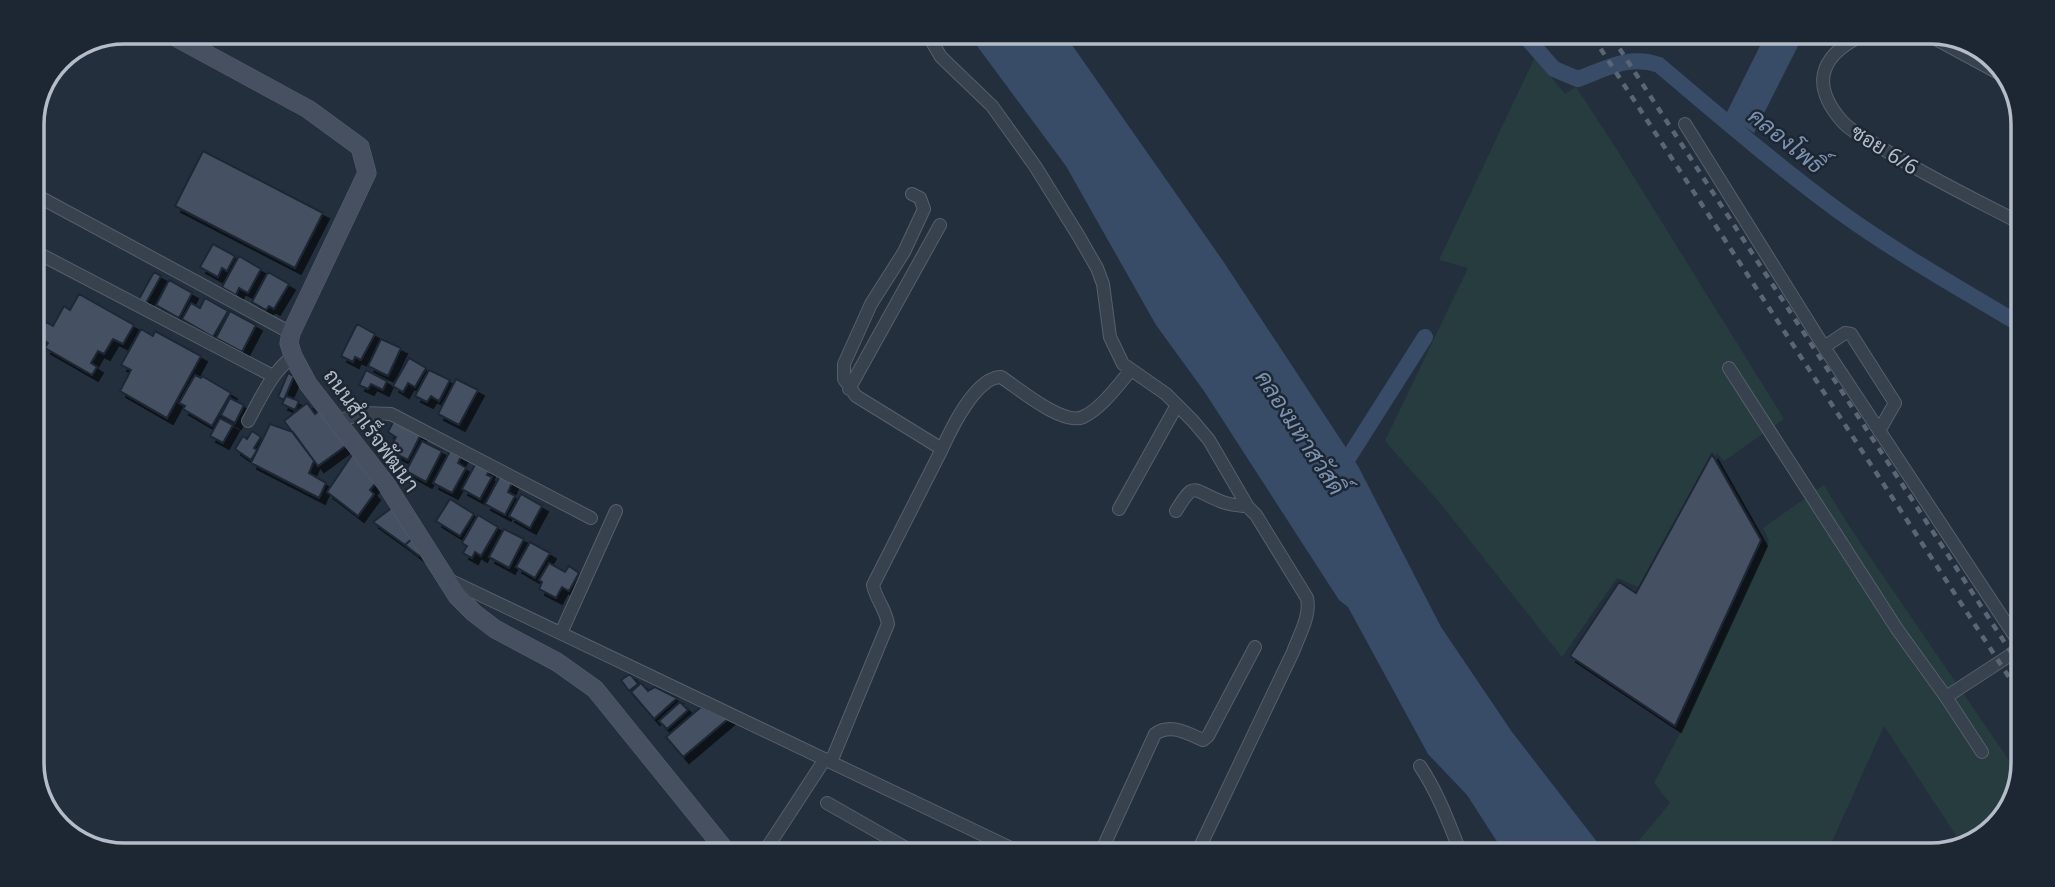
<svg xmlns="http://www.w3.org/2000/svg" width="2055" height="887" viewBox="0 0 2055 887" font-family="'Noto Sans',Sarabun,sans-serif">
<style>
.green{fill:#263c3f}
.water{fill:#394c67}
.lines{fill:none;stroke-linecap:round;stroke-linejoin:round}
.canal{stroke:#394c67;stroke-width:16}
.building{fill:#455162;stroke:#1f2835;stroke-width:2;filter:url(#shadow)}
.street-casing{stroke:#565f6c;stroke-width:14}
.secondary-casing{stroke:#565f6c;stroke-width:19}
.street{stroke:#38414e;stroke-width:12}
.secondary{stroke:#465061;stroke-width:18}
.rail{stroke:#5a6575;stroke-width:4.5;stroke-dasharray:7 7;stroke-linecap:butt}
.labels{text-anchor:middle;dominant-baseline:central;stroke-width:5;stroke-linejoin:round;paint-order:stroke}
.street-label{font-size:21px;fill:#b4bcc9;stroke:#1d2633}
.water-label{font-size:23px;font-style:italic;fill:#7c92b1;stroke:#1d2633}
.rim{fill:none;stroke:#b4bcc9;stroke-width:3.5}
</style>
<defs>
<filter id="shadow"><feDropShadow dx="6" dy="6" stdDeviation="0" flood-color="#0009"/></filter>
</defs>
<rect width="100%" height="100%" fill="#242f3e"/>
<path class="green" d="M1535,57l30,37 11,-7 38,58 170,274 -60,42 -7,-8 -76,135 -24,-10 -55,79 -122,-154 -55,-62 83,-173 -29,-8z
M1824,485l27,44 166,243v26l-34,42 -20,6 -79,-120 -58,129 -198,-1 42,-51 -16,-20 25,-48 90,-194 -6,-13z"/>
<path class="water" d="M969,35h96l158,226 135,205 83,161 71,105 89,115 3,7h-99l-38,-59 -39,-41 -80,-147 -9,-7 -135,-209 -48,-66 -90,-159z
M1764,38h38l-48,95 -28,-19z"/>
<g class="lines">
<path class="canal" d="M1526,37l28,32 24,10c27,-10 52,-25 81,-14 58,49 116,99 177,144 59,43 123,79 185,116
M1340,471l85,-134"/>
</g>
<path class="building" d="M203,151l120,62 -28,55 -120,-62z
M213,244l22,12 -8,15 -5,-3 -4,9 -18,-10z
M239,256l22,13 -13,24 -9,-5 -3,7 -14,-8z
M154,272l7,4 -15,27 -7,-4z
M268,272l21,12 -15,25 -5,-3 -3,4 -14,-8z
M169,280l23,13 -13,25 -23,-13z
M79,294l55,31 -11,19 -10,-5 -9,15 -6,-3 -7,12 6,4 -5,8 -47,-27 3,-5 -11,-6 9,-15 7,4 11,-20 6,4z
M205,298l23,13 -15,26 -31,-18 9,-16 9,5z
M230,311l26,14 -14,27 -26,-14z
M357,324l18,10 -14,26 -6,-3 -2,5 -12,-6z
M141,329l12,7 2,-5 46,25 -34,62 -47,-27 11,-21 -10,-5z
M381,339l20,9 -13,28 -20,-10z
M409,358l17,10 -11,19 -7,-4 -5,9 -10,-6z
M366,370l21,11 -4,9 -12,-6 -3,5 -9,-4z
M429,370l21,10 -11,21 -8,-5 -4,6 -12,-6z
M288,373l6,3 -10,24 -6,-3z
M195,375l6,3 1,-2 29,17 -19,33 -29,-17 2,-3 -6,-3z
M456,379l22,11 -19,35 -21,-11z
M286,396l13,5 -4,9 -13,-6z
M230,398l14,7 -9,18 -14,-8z
M307,403l8,11 5,-4 27,35 -29,21 -34,-45z
M220,418l13,7 -10,18 -13,-7z
M394,420l27,14 -13,26 -14,-7 2,-4 -5,-3 5,-9 -8,-5z
M270,424l23,8 21,29 -5,12 17,10 -7,15 -68,-35z
M252,431l9,6 -7,11 3,2 -6,10 -16,-11 8,-13 4,3z
M422,441l20,10 -16,31 -20,-11z
M450,451l11,6 -3,6 8,5 -14,25 -19,-10z
M354,452l23,29 -7,9 4,4 -16,22 -31,-24z
M1712,454l49,86 -86,186 -105,-70 49,-74 17,11z
M476,463l13,8 -2,4 5,2 -12,22 -18,-10z
M500,476l12,7 -4,9 7,4 -10,19 -20,-11z
M521,494l21,12 -12,22 -21,-12z
M450,499l24,15 -14,22 -24,-15z
M393,507l22,29 -10,9 -32,-23z
M478,515l20,12 -17,29 -6,-4 -3,6 -9,-5 4,-7 -5,-3z
M504,529l20,10 -15,29 -20,-11z
M415,536l11,13 -7,7 -14,-11z
M530,542l20,11 -15,25 -19,-11z
M549,563l16,9 4,-6 10,7 -10,18 -7,-4 -6,11 -17,-9 3,-7 -3,-2z
M630,674l8,10 -9,7 -8,-11z
M641,683l7,8 7,-4 22,11 -23,21 -23,-27z
M680,702l8,8 -21,19 -8,-8z
M701,707l27,12 -45,38 -17,-20z"/>
<g class="lines">
<g class="street-casing">
<path id="street" d="M928,35l13,22 51,49 43,60 43,69 19,33 6,16 7,53 13,27 43,30 27,27 16,19 39,67 8,8 51,83c4,18 -8,37 -14,54l-96,201
M1857,38c-38,20 -45,48 -16,82 9,11 26,19 39,27 46,29 94,52 142,77
M1934,38l74,40
M1685,124l139,223 194,294
M32,193l259,140
M912,194l8,4 4,11 -20,43 -33,52 -27,60v15l12,17 86,53c9,-20 34,-72 59,-72 17,11 62,49 82,40 19,-9 35,-32 48,-47
M32,250l241,126
M1824,347l21,-14 6,1 44,69 -16,28
M1729,368l168,261 49,68 72,-47
M849,389l91,-164
M248,421c13,-23 23,-48 45,-65
M338,421l26,-8 27,1 200,104
M1119,509l58,-104
M1176,511c19,-31 16,-21 44,-10 8,4 19,4 28,6
M445,578l574,274
M561,633l55,-122
M1946,697l36,55
M831,762l57,-138c-2,-15 -12,-24 -15,-39l69,-136
M1420,766c18,27 29,57 41,88
M827,803l86,49
M765,851l60,-92
M1101,852l54,-118c15,-11 32,-1 48,6l5,-4 47,-89"/>
</g>
<g class="secondary-casing">
<path id="secondary" d="M166,32l142,77 52,38 7,26 -76,160 -2,10 4,13 15,28 78,100 71,112 17,17 21,16 62,33 38,27 131,162"/>
</g>
<use href="#street" class="street"/>
<use href="#secondary" class="secondary"/>
<path class="rail" d="M1593,37l425,654
M1612,37l406,626"/>
</g>
<g class="labels">
<g class="street-label">
<text transform="translate(1885 149) rotate(32)">ซอย 6/6</text>
<text transform="translate(372 430) rotate(54)">ถนนสำเร็จพัฒนา</text>
</g>
<g class="water-label">
<text transform="translate(1787 140) rotate(39)">คลองโพธิ์</text>
<text transform="translate(1301 432) rotate(57)">คลองมหาสวัสดิ์</text>
</g>
</g>
<path d="M0 0H2055V887H0ZM124 44H1931A80 80 0 0 1 2011 124V763A80 80 0 0 1 1931 843H124A80 80 0 0 1 44 763V124A80 80 0 0 1 124 44Z" fill="#1d2633" fill-rule="evenodd"/>
<path class="rim" d="M124 44H1931A80 80 0 0 1 2011 124V763A80 80 0 0 1 1931 843H124A80 80 0 0 1 44 763V124A80 80 0 0 1 124 44Z"/>
</svg>
